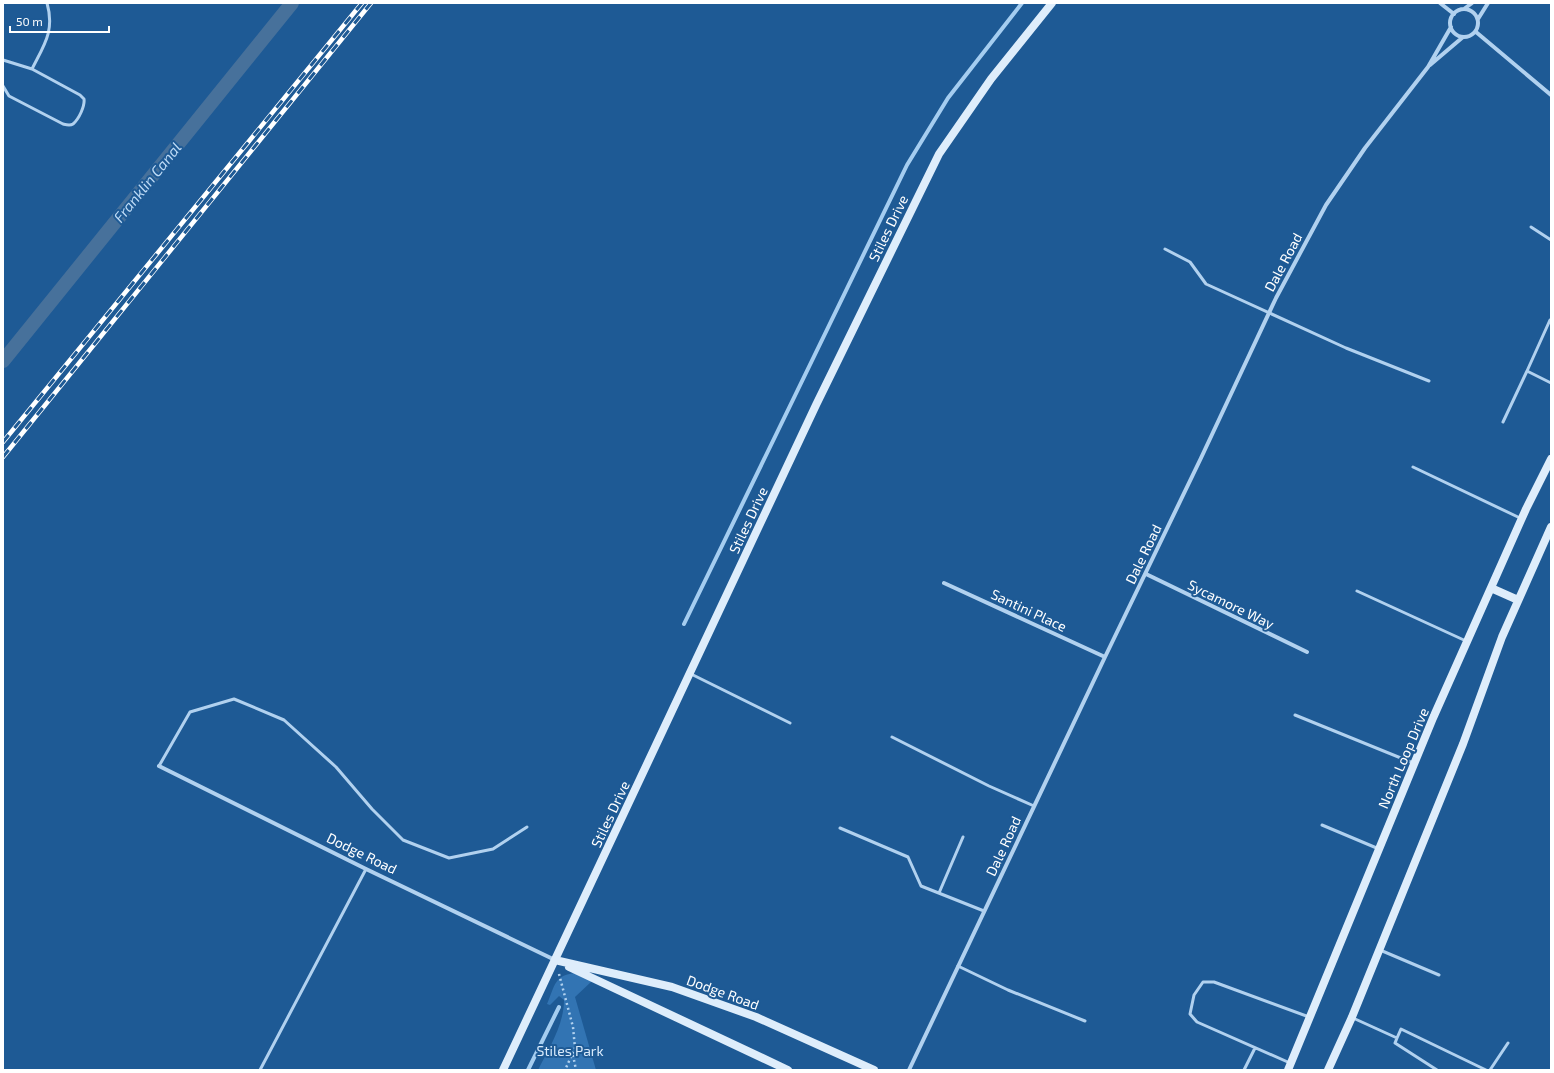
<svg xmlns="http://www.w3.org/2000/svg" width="1554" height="1073" viewBox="0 0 1554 1073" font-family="'Exo 2',sans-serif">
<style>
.green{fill:#3274b3}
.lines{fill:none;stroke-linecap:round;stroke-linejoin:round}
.stream{stroke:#a5cdf0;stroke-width:4}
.canal{stroke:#47719b;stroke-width:14}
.path{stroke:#b1d1ef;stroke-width:2.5;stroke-dasharray:2 3;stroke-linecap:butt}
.lane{stroke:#b1d1ef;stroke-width:3}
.street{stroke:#b1d1ef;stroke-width:4}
.secondary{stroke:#deedfb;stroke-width:8}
.rail-casing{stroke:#fff;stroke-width:4.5}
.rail{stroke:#1e5a95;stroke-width:3;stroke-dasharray:9;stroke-linecap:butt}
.labels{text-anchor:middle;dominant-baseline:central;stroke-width:4;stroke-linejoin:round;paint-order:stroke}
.street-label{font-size:14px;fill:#fff;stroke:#1e5a95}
.park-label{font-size:14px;fill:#d8eafb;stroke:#1e5a95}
.water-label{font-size:15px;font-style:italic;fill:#bedbf6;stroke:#1e5a95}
</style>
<rect width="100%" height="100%" fill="#1e5a95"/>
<path class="green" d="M577,973l15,8 -17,16 21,73h-58c11,-22 26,-45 26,-70l-5,-4 -9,9 -3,-1c8,-18 7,-30 30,-31z"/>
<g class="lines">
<path class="stream" d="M684,624l223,-459 41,-67 74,-95
M528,1070l31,-63"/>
<path class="canal" d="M3,361l289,-358"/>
<path class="path" d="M559,974l14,53 2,21 -10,22
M573,1055l3,15"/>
<path class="lane" d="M3,60l29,9 48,26 4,4c1,7 -5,20 -11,25 -3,2 -6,1 -10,0l-54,-28 -6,-10
M32,69c12,-24 23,-38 15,-66
M1531,227l20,13
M1165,249l25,13 16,22 140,64 83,33
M1527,371l23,-51
M1503,422l24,-51 24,12
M1413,467l107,51
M1357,591l109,50
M691,674l99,49
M1295,715l118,48
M892,737l97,49 45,20
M159,766l31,-54 44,-13 50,21 52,47 36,42 31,31 46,18 44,-9 34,-22
M1322,825l57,24
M840,828l68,29 13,29 63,25
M939,893l24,-56
M1380,950l59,25
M958,966l50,24 77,31
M1353,1018l44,20 4,-9 85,41
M1397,1038l-2,5 42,27
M1290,1063l-93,-41 -7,-8 4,-19 9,-13h11l95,35
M260,1070l106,-201
M1244,1070l11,-22
M1490,1070l18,-27"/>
<path class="street" d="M1440,3l14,11
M1450 23a14 14 0 1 1 28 0a14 14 0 1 1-28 0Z
M1464,9l8,-6
M1478,19l10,-16
M1476,32l75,63
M1430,65l33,-28
M1146,574l161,78
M944,583l161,74
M159,766l207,103 189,91
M909,1070l196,-413 96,-199 75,-160 50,-93 39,-57 63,-81 23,-40"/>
<path class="secondary" d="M1491,588l27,12
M555,960l117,27 84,30 118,53
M569,967l219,103
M503,1070l313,-665 123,-251 52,-75 61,-76
M1288,1070l145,-352 93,-209 25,-50
M1328,1070l24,-53 111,-273 39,-107 49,-110"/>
<g class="rail-casing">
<path id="rail" d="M3,442l359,-439
M3,457l368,-454"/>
</g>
<use href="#rail" class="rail"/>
</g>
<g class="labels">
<g class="street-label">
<text transform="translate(888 228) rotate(-64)">Stiles Drive</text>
<text transform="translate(1283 262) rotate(-62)">Dale Road</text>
<text transform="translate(748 520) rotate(-65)">Stiles Drive</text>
<text transform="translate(1143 554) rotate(-64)">Dale Road</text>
<text transform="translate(1231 604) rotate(26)">Sycamore Way</text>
<text transform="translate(1029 610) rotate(25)">Santini Place</text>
<text transform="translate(1403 758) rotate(-67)">North Loop Drive</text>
<text transform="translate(610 814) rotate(-65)">Stiles Drive</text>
<text transform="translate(1003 846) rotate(-65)">Dale Road</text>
<text transform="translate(362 853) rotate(26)">Dodge Road</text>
<text transform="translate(723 992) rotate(20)">Dodge Road</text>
</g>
<g class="park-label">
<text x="570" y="1050">Stiles Park</text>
</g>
<g class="water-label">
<text transform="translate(147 182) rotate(-51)">Franklin Canal</text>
</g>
</g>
<rect width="1554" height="1073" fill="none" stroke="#ffffff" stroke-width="8"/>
<path d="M10 26v6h99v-6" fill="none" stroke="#ffffff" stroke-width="2"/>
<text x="16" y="26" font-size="12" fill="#ffffff" stroke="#1e5a95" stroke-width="3" paint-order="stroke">50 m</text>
</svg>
